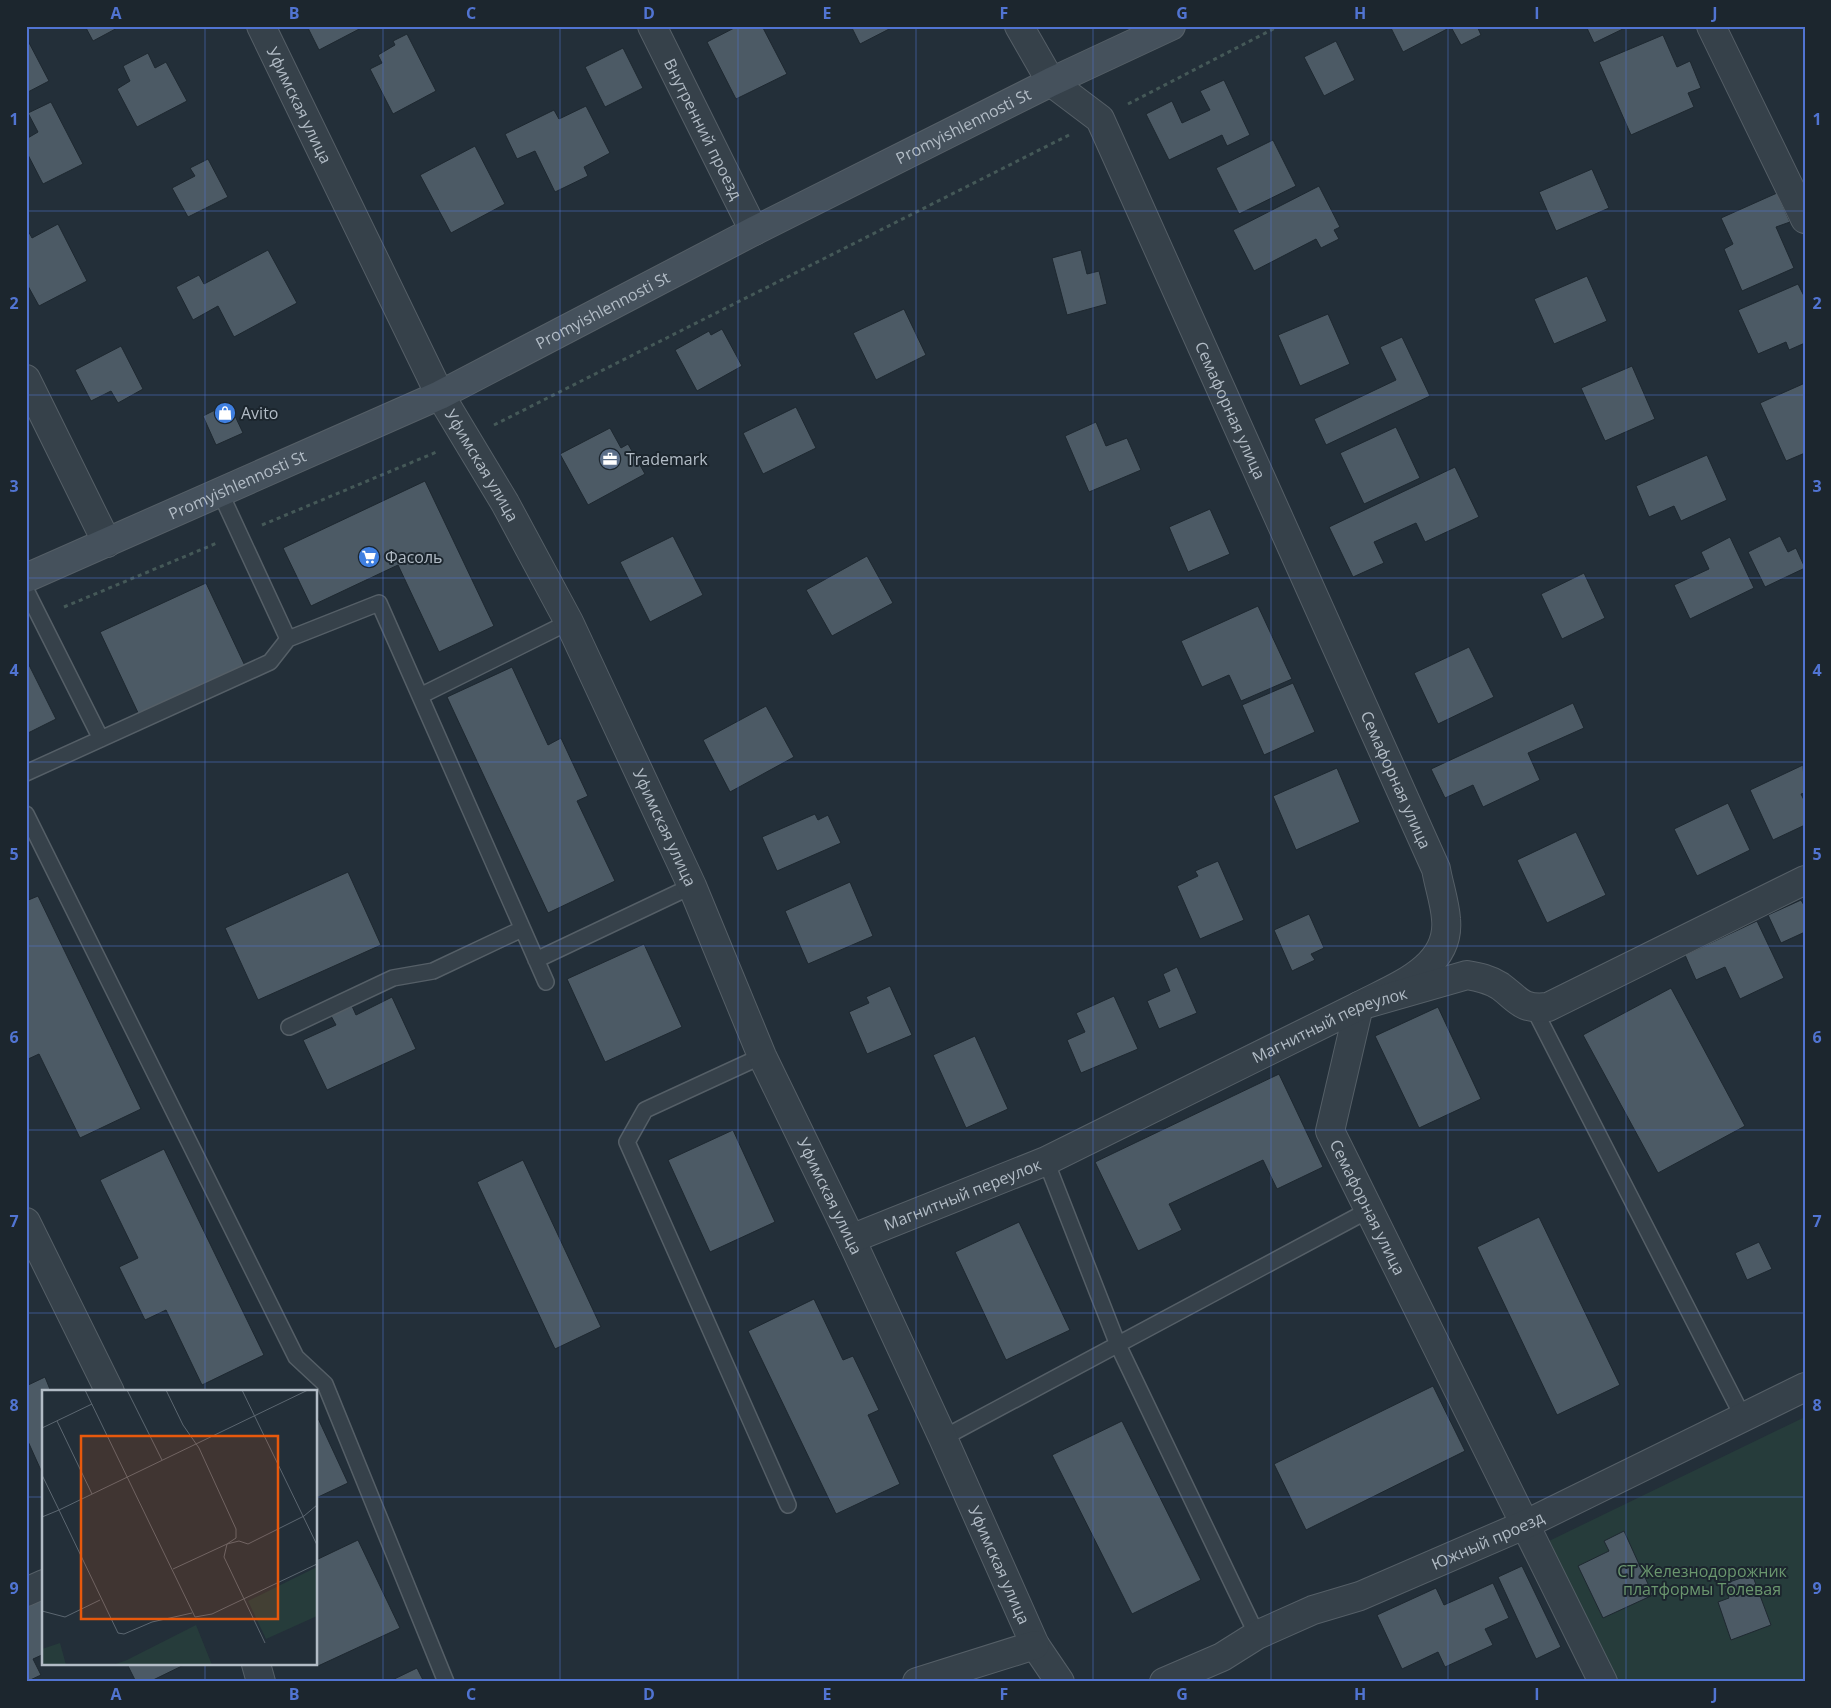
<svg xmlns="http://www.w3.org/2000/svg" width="1831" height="1708" viewBox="0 0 1831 1708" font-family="'Open Sans',sans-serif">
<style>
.green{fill:#263c3b}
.building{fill:#4c5a65;stroke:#1e2830}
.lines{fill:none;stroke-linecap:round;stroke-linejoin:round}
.service-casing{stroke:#555f67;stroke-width:18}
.minor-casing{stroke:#555f67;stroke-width:30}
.secondary-casing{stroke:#555f67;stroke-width:30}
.path{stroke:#455958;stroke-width:3;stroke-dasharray:4 4;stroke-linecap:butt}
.service{stroke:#36414a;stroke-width:15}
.minor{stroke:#36414a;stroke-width:28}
.secondary{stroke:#45515c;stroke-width:28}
.grid{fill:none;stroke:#5174d2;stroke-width:1;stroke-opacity:0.55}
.labels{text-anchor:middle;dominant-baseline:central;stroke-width:4;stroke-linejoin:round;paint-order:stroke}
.street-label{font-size:16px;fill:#b2bcc6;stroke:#1c262e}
.poi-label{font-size:16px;fill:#b2bcc6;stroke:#1c262e;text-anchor:start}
.park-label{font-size:16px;fill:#6a966e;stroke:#1c262e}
.inset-road{fill:none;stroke:#5c6771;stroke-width:1}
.view{fill:#e8590c;fill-opacity:0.15;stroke:#e8590c;stroke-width:2.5}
.inset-edge{fill:none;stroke:#b2bcc6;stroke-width:2.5}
.neatline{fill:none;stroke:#5174d2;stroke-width:2}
.grid-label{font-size:16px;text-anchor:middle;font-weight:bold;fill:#5174d2}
</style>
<rect width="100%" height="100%" fill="#232f39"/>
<path class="green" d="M1805,1417v265h-189l-67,-141z"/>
<path class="building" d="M85,26h36l-28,15z
M307,26h58l-46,24z
M738,26h24l25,48 -51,25 -29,-57z
M851,26h44l-35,18z
M1390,26h87l4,9 -20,10 -10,-18 -48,25z
M1586,26h43l-35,17z
M407,34l29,57 -43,23 -23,-45 12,-6 -4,-8 17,-10 -2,-4z
M1663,35l14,32 13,-6 11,27 -13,5 6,14 -63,28 -32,-73z
M26,37l23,44 -23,12z
M1336,41l19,39 -31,16 -20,-39z
M623,48l20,40 -38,19 -20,-40z
M148,53l7,15 11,-6 21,39 -50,26 -20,-38 13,-8 -7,-15z
M1224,80l26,55 -23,11 -5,-11 -53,25 -23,-46 26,-13 10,22 28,-13 -10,-19z
M51,102l32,62 -40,20 -17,-33v-12l12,-7 -10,-19z
M586,106l24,47 -26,14 4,9 -33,16 -20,-41 -18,8 -12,-25 49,-24 5,9z
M1273,140l23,46 -57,28 -23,-46z
M475,146l30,58 -54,29 -31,-58z
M208,159l20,38 -40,20 -16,-29 23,-12 -5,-8z
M1592,169l17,39 -53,23 -17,-39z
M1319,186l21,41 -6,3 5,9 -18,9 -5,-9 -62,32 -21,-41z
M1777,193l13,29 -14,5 18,41 -52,23 -18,-42 9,-5 -12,-26z
M58,224l29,57 -48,25 -11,-20 -2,1v-60l6,11z
M268,250l29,53 -63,34 -16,-31 -25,14 -17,-33 23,-12 5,9z
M1081,250l6,24 12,-3 8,33 -40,11 -15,-57z
M1587,276l20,45 -53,23 -20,-45z
M1798,284l7,14v45l-16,7 -3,-8 -28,12 -20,-44z
M904,309l22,46 -50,25 -23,-47z
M1328,314l22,50 -50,22 -22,-51z
M722,329l20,37 -45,25 -22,-41 34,-19 2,4z
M1402,337l28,59 -104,49 -12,-26 82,-39 -16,-33z
M121,346l22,43 -25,14 -7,-12 -20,10 -16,-31z
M1632,366l23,53 -50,22 -24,-53z
M1805,383v70l-19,8 -26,-58z
M229,403l14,30 -27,12 -13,-29z
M796,407l20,41 -53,26 -20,-41z
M1096,422l10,24 21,-8 14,32 -52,22 -24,-56z
M1396,427l24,51 -56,26 -24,-51z
M610,428l11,20 7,-4 17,30 -57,31 -28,-51z
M1707,455l20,45 -46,21 -7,-15 -25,11 -13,-31z
M1455,467l24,50 -54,25 -9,-19 -42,19 10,21 -31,14 -24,-50z
M425,481l69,145 -55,26 -41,-87 -87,41 -28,-58z
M1210,509l20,45 -42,18 -19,-45z
M673,536l30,59 -53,27 -30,-60z
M1780,536l8,16 8,-4 9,20 -40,19 -17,-35z
M1730,537l24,51 -64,31 -16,-34 35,-16 -8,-17z
M867,556l26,47 -61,33 -26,-46z
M1584,573l21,45 -43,21 -21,-45z
M206,583l40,85 -106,49 -40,-85z
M1258,606l34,73 -51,22 -12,-26 -27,12 -21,-46z
M1469,647l25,50 -56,27 -24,-51z
M28,663l28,56 -30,15v-70z
M512,667l36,78 13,-7 27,58 -11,5 38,80 -67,32 -101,-216z
M1293,683l22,49 -51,23 -22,-50z
M1573,703l11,25 -56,25 12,27 -57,27 -10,-22 -28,13 -14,-29z
M766,706l28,51 -64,35 -27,-52z
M1803,765l2,28 -4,1 4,8v23l-32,15 -23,-50z
M1337,768l23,54 -64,28 -23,-54z
M1728,803l22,47 -53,26 -23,-47z
M815,814l3,6 10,-5 13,28 -64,28 -15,-34z
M1576,832l30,63 -59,28 -30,-63z
M1218,861l26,59 -44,19 -23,-53 21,-10 -3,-5z
M348,872l33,73 -123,55 -33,-72z
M850,882l23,54 -65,28 -23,-53z
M38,896l103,213 -61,29 -41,-84 -13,6v-159z
M1801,900l4,7v25l-24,11 -13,-28z
M1309,914l15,34 -13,6 4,6 -23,11 -18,-41z
M1757,921l27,57 -44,21 -15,-32 -29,13 -11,-25z
M644,944l38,83 -77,35 -38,-83z
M1177,967l20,46 -38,16 -12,-28 23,-10 -7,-17z
M890,986l22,49 -45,19 -18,-42 20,-9 -3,-6z
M1671,988l74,138 -87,47 -75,-138z
M1114,996l24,53 -57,24 -14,-33 18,-8 -9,-19z
M392,997l24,52 -89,41 -24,-50 33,-15 -5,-9 21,-10 4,9z
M1438,1007l43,92 -62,29 -44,-92z
M975,1036l33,73 -42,19 -33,-73z
M1279,1074l44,93 -46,22 -14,-29 -94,44 13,26 -44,21 -43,-89z
M733,1130l42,92 -65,30 -42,-92z
M164,1149l100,206 -62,30 -36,-75 -21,10 -26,-53 19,-9 -38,-78z
M523,1160l78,167 -46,22 -78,-167z
M1539,1217l81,168 -63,30 -80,-168z
M1019,1222l51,108 -64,30 -51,-108z
M1759,1242l13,27 -25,11 -12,-27z
M814,1299l29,61 10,-4 26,54 -11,5 32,69 -64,30 -88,-183z
M45,1377l6,15h-7v85l-18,-40v-51z
M1433,1386l32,65 -159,79 -32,-66z
M316,1414l32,69 -32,15z
M1122,1421l79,159 -69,34 -80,-159z
M1624,1531l29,64 -50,23 -25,-52 31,-15 -5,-10z
M358,1540l42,88 -82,38 -2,-4v-102z
M1522,1566l39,81 -25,12 -38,-82z
M1752,1574l19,51 -40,15 -13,-38 11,-4 -5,-14z
M1493,1583l16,35 -24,11 8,16 -48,22 -7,-15 -36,17 -25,-54 59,-27 8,17z
M40,1597l4,8v49l-11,5 8,16 -15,7v-78z
M127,1664h59l-37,18h-13z
M417,1668l7,14h-36z"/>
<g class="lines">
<g class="service-casing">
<path id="service" d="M220,492l68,147
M26,590l75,149
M420,696l149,-74
M26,773l244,-111 18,-23 91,-36 167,379
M26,814l270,543 29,27 121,298
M536,960l156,-74
M1534,1009l209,408
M289,1027l104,-49 40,-7 89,-42
M762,1056l-117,54 -18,32 161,363
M1046,1161l72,184 139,290
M943,1438l426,-228"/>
</g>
<g class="minor-casing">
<g id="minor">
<path id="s1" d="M261,26l179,369 65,108 64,119 123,264 70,170 89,183 92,199 92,207 25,37"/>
<path id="s2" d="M652,26l102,205"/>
<path id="s3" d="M1019,26l32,56 49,37 336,750c3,17 9,34 10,50 5,49 -51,68 -87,87l-29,125 273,551"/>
<path d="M1711,26l94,193"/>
<path d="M26,379l81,164"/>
<path d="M26,1222l84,170"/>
<path id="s4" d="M851,1239l195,-78 313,-155 108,-31c12,2 22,4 33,11 19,14 21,24 48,21l257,-127"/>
<path d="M26,1592l18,-8"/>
<path d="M256,1664l5,18"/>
<path d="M917,1682l118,-37"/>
<path id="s5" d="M1164,1682l58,-25 35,-22 56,-25 47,-14 164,-71 281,-138"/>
</g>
</g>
<g class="secondary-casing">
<g id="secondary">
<path id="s6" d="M26,578l414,-183 314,-164 297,-149 120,-56"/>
</g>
</g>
<path class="path" d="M1128,104l151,-78
M494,425l575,-290
M262,525l177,-74
M64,607l153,-64"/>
<use href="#service" class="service"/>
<use href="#minor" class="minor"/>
<use href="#secondary" class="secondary"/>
</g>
<path class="grid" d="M205,26v1366M383,26v1656M560,26v1656M738,26v1656M916,26v1656M1093,26v1656M1271,26v1656M1448,26v1656M1626,26v1656M26,211h1779M26,395h1779M26,578h1779M26,762h1779M26,946h1779M26,1130h1779M26,1313h1779M26,1497h18M316,1497h1489M205,1664v18"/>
<defs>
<g id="shop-disc" transform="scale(1.125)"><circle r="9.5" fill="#3f7fe0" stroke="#1c262e"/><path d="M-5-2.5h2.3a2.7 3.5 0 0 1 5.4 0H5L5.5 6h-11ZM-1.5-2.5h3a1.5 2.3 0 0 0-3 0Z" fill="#fff"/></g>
<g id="office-disc" transform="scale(1.125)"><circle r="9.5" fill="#5c6f8a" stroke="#1c262e"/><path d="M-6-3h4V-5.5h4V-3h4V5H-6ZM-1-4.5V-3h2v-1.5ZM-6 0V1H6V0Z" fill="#fff"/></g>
<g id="supermarket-disc" transform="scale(1.125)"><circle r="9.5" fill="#3f7fe0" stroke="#1c262e"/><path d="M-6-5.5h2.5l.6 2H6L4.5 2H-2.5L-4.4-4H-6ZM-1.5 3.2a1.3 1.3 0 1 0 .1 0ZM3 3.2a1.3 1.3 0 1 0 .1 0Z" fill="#fff"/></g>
</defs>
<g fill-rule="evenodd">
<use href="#shop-disc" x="225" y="413"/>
<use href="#office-disc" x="610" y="459"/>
<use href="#supermarket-disc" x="369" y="557"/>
</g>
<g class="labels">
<g class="street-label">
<text stroke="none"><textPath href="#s1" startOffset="88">Уфимская улица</textPath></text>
<text stroke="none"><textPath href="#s6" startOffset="1041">Promyishlennosti St</textPath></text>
<text stroke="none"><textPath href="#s2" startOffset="115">Внутренний проезд</textPath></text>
<text stroke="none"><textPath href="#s6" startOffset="636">Promyishlennosti St</textPath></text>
<text stroke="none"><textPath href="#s3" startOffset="445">Семафорная улица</textPath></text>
<text stroke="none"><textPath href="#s1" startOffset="492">Уфимская улица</textPath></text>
<text stroke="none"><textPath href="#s6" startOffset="231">Promyishlennosti St</textPath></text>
<text stroke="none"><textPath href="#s3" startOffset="850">Семафорная улица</textPath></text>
<text stroke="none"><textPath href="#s1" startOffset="898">Уфимская улица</textPath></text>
<text stroke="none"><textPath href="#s4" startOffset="525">Магнитный переулок</textPath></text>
<text stroke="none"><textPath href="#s4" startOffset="120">Магнитный переулок</textPath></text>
<text stroke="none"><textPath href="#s1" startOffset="1302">Уфимская улица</textPath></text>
<text stroke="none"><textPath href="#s3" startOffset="1344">Семафорная улица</textPath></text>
<text stroke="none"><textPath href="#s5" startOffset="354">Южный проезд</textPath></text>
<text stroke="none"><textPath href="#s1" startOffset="1708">Уфимская улица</textPath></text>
</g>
<g class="poi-label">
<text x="241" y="413">Avito</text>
<text x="626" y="459">Trademark</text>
<text x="385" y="557">Фасоль</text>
</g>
<g class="park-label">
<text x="1702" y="1571">СТ Железнодорожник<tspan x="1702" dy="18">платформы Толевая</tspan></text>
</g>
</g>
<g transform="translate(42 1390)">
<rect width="275" height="275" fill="#232f39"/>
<path d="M275,177v49l-51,23 -18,-38zM154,235l16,40h-99l14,-5zM18,253l6,22h-24v-16z" fill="#263c3b"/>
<path class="inset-road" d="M43,0l110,227 17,-3 105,-50M85,0l35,70M124,0l17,35 16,23 37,81v9l-9,6 -3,13 41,86M200,0l75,155M15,31l35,73M0,38l50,-24M0,85l17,35 249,-120M0,127l17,-7 59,123 6,1 28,-12 40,-9M131,179l54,-25 12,-3 9,3 56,-28 13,-11M0,221l23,6 35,-17"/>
<path class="view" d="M39,46h197v183h-197z"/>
<rect width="275" height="275" class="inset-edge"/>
</g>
<rect width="1831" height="1708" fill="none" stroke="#1c262e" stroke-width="55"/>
<rect x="28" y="28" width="1776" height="1652" class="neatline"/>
<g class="grid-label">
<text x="116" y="19">A</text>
<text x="294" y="19">B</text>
<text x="471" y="19">C</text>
<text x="649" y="19">D</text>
<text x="827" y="19">E</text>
<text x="1004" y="19">F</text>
<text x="1182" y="19">G</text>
<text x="1360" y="19">H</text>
<text x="1537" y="19">I</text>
<text x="1715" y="19">J</text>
<text x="14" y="125">1</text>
<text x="1817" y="125">1</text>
<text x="14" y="309">2</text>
<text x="1817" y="309">2</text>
<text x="14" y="492">3</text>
<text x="1817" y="492">3</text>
<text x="14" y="676">4</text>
<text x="1817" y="676">4</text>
<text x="14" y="860">5</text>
<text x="1817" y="860">5</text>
<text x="14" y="1043">6</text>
<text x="1817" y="1043">6</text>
<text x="14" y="1227">7</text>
<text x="1817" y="1227">7</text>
<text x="14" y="1411">8</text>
<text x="1817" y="1411">8</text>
<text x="14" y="1594">9</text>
<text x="1817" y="1594">9</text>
<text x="116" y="1700">A</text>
<text x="294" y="1700">B</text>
<text x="471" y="1700">C</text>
<text x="649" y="1700">D</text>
<text x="827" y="1700">E</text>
<text x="1004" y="1700">F</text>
<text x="1182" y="1700">G</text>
<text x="1360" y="1700">H</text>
<text x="1537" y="1700">I</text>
<text x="1715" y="1700">J</text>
</g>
</svg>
